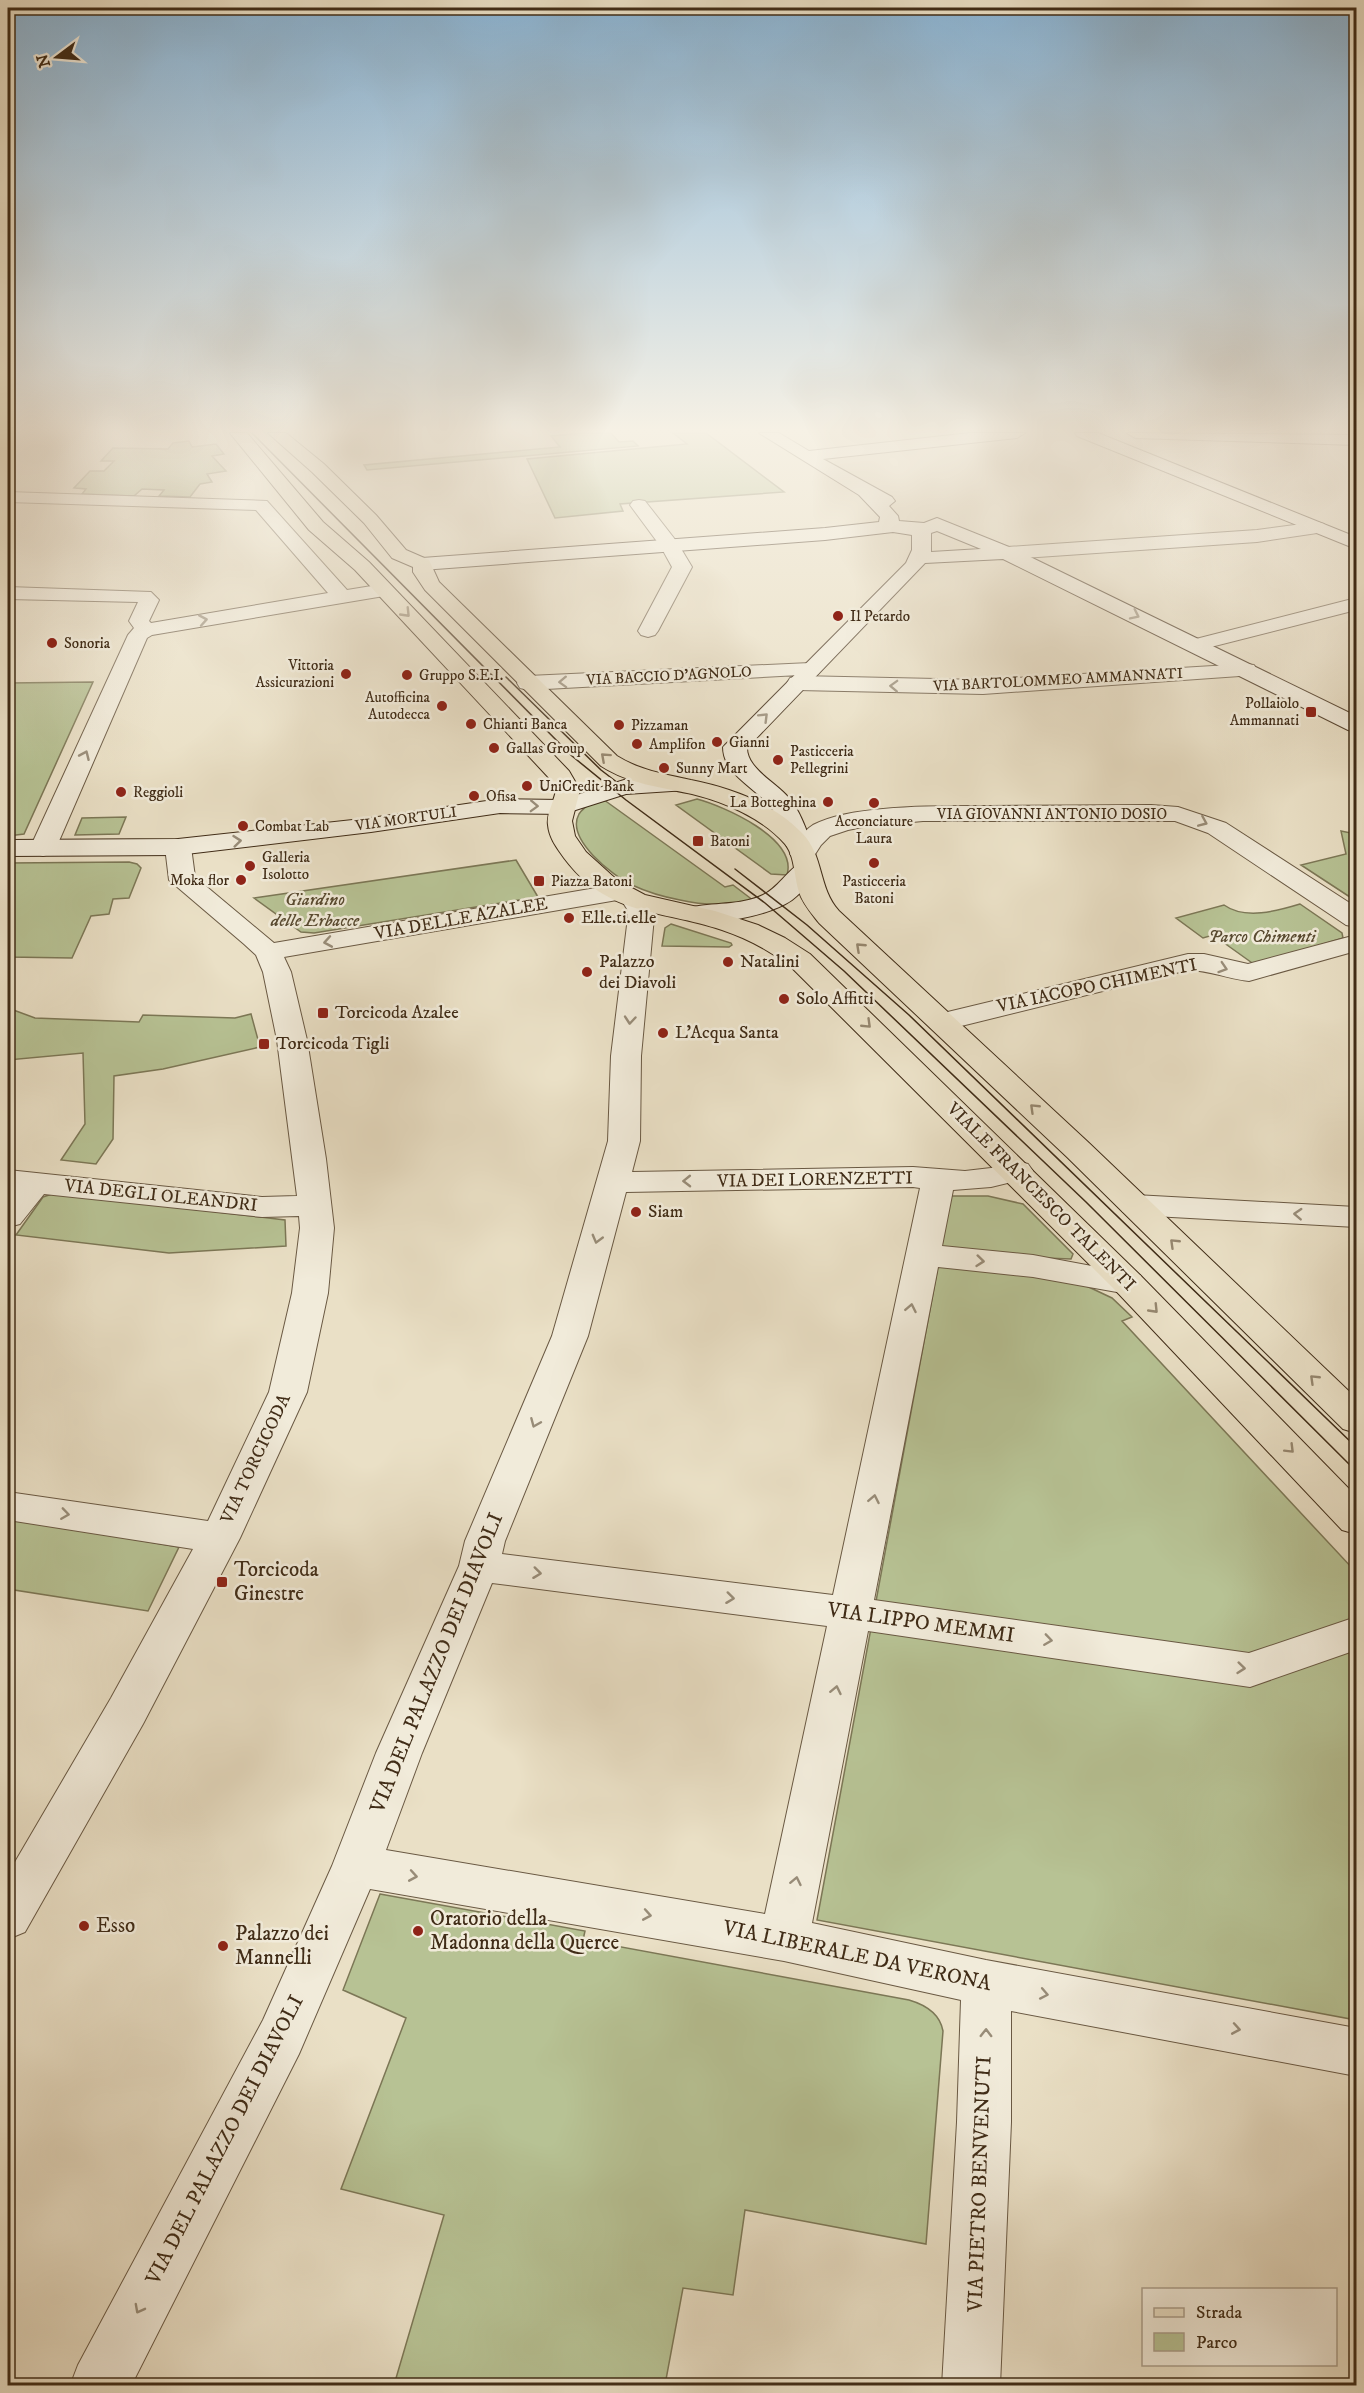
<svg xmlns="http://www.w3.org/2000/svg" width="1364" height="2393" viewBox="0 0 1364 2393" font-family="'IM FELL DW Pica',serif">
<style>
.green{fill:#b7c294;stroke:#7c7756;stroke-width:1.5}
.lines{fill:none;stroke-linecap:round;stroke-linejoin:round}
.street-casing{stroke:#6a5943;stroke-width:2}
.secondary-casing{stroke:#402c17;stroke-width:2}
.primary-casing{stroke:#402c17;stroke-width:2}
.street{fill:#f1ebda;fill-rule:evenodd}
.secondary{fill:#f1ebda;fill-rule:evenodd}
.primary{fill:#eae0c6;fill-rule:evenodd}
.tram{stroke:#402c17;stroke-width:1.5}
.oneway{stroke:#95866e}
.oneway2{stroke:#988c78}
.poi-dot{fill:#8f2418;stroke:#f1ebda;stroke-width:2}
.labels{text-anchor:middle;dominant-baseline:central;stroke-width:5;stroke-linejoin:round;paint-order:stroke}
.far-poi-label{font-size:15px;fill:#402c17;stroke:#f1ebda;text-anchor:start}
.far-street-label{font-size:15px;fill:#402c17;stroke:#f1ebda}
.park-label{font-size:18px;font-style:italic;fill:#584a30;stroke:#f1ebda}
.poi-label{font-size:18px;fill:#402c17;stroke:#f1ebda;text-anchor:start}
.street-label{font-size:18px;fill:#402c17;stroke:#f1ebda}
.near-poi-label{font-size:21px;fill:#402c17;stroke:#f1ebda;text-anchor:start}
.near-street-label{font-size:21px;fill:#402c17;stroke:#f1ebda}
</style>
<rect width="100%" height="100%" fill="#eae0c6"/>
<filter id="stains"><feTurbulence type="fractalNoise" baseFrequency=".00333" numOctaves="4"/><feColorMatrix values="0 0 0 0 .2 0 0 0 0 .09 0 0 0 0 .02 0 0 0 .5 -.17"/></filter>
<radialGradient id="worn" r=".72"><stop offset=".6" stop-color="#630" stop-opacity="0"/><stop offset="1" stop-color="#630" stop-opacity=".3"/></radialGradient>
<path class="green" d="M586,433h25l8,9 14,-1 5,5 -271,24 -3,-5 196,-18 -9,-11z
M673,433h33l78,59 -164,12 3,7 -68,7 -28,-59 160,-15z
M189,441l3,6 24,-3 8,10 -12,2 14,15 -19,3 5,8 -12,2 -10,13 -31,-1 5,-6 -22,-1 -8,7 -52,-2 4,-5 -12,-1 16,-17h14l10,-10h-13l12,-13 55,1 5,-6z
M93,682l-69,152 -16,2v-153z
M600,797l125,90 8,-2 25,19c-27,1 -52,2 -78,-4 -16,-3 -33,-8 -48,-15 -19,-9 -67,-46 -53,-71 5,-8 14,-12 21,-17z
M697,799c26,7 101,39 90,76l-16,-1 -95,-69z
M126,817l-7,17 -44,1 7,-17z
M1341,831l15,3v67l-55,-36 45,-11z
M516,860l22,37 -224,36 -13,-1 -47,-34z
M129,862l8,2 4,4 -12,30 -16,1 -4,15 -18,2 -19,42 -64,-1v-94z
M1300,904l42,29 1,5 -88,27 -42,-30 -10,3 -27,-20 48,-13c21,15 53,6 76,-1z
M671,924l60,19 1,2 -3,2 -67,-1 3,-18z
M8,1008l27,10 104,4 4,-7 92,3 16,-4 9,33 -97,22 -49,7 -1,63 -17,25 -35,-4 24,-36 -2,-71 -75,7z
M55,1193l230,27 1,26 -117,7 -153,-18 27,-38z
M951,1196h37l35,8 50,50 -2,5 -24,-1 29,23 36,17 20,19 -10,4 231,248 3,-1v452l-539,-100z
M8,1518l171,29 -31,64 -140,-22z
M380,1894l205,37 -2,9 326,60c17,5 31,14 34,31l-17,213 -181,-34 -12,85 -50,-7 -18,97h-271l50,-170 -103,-26 65,-171 -63,-28z"/>
<g class="lines">
<g class="street-casing">
<path id="street" d="M8,492l259,9 80,89 37,-6 7,2 3,4 -3,4 -7,2 -232,39 -5,3 -91,210 -4,5 -9,3 -9,-3 -4,-5 98,-213 6,-7 -5,-7 9,-19 -130,-3v-12l143,5 8,8 -10,21 2,2 177,-30 -72,-83 -248,-8z
M639,500l6,1 32,41 15,25 -34,64 -3,4 -7,2 -7,-2 -3,-4 34,-64 -11,-20 -31,-42 3,-4z
M1317,522l7,2 2,4 -2,4 -67,10 -250,17 -7,-2 -3,-4 3,-4 7,-2 250,-17z
M1356,598v12l-161,41 -7,-2 -4,-4 4,-4z
M810,663l8,1 3,5 -3,5 -290,16 -8,-2 -3,-5 3,-5 8,-2z
M1246,664l8,1 3,5 -3,5 -271,19 -185,-4 -8,-2 -3,-5 3,-5 8,-2 185,4z
M1151,805l27,2 48,16 130,84v20l-10,-2 -138,-92 -33,-12h-252l-55,5 -20,4 -18,6 -9,9 -9,14 -9,3 -9,-3 -4,-5c6,-10 12,-22 23,-29 38,-21 132,-19 177,-19 54,0 107,-1 161,-1z
M178,839l9,3 4,5 4,30 79,66 345,-59 9,2 4,6 -1,2 13,1 9,14 1,8 -13,139 -1,85 -8,31 281,-5 52,4 26,-3 26,-7 11,3 5,7 -5,7 -37,9 -38,3 -11,56 91,9 107,20 5,8 -5,8 -12,3 -95,-17 -95,-10 -64,333 375,53 107,-36v33l-106,37 -382,-56 -56,292 174,37 370,68v48l-345,-65v111l-11,264h-58l15,-264 4,-122 -177,-39 -414,-72 -71,165 -168,332h-61l8,-21 185,-345 69,-154 44,-113 83,-187 6,-25 87,-205 56,-195 3,-85 17,-139 -1,-8 -5,-8 1,-2 -339,58 7,15 16,68 19,119 8,69 -6,65 -21,99 -67,146 -97,186 -118,208 -17,7v-65l103,-176 82,-149 -185,-29v-28l200,29 61,-129 23,-99 8,-65 -1,-12 -37,1 -218,-23 -24,30 -12,3v-31l4,-6h-4v-20l254,27 35,-1 -20,-156 -14,-68 -7,-17 -12,-11 -75,-64 -4,-33 4,-5zM913,1187l7,1 -87,407 -331,-41 3,-13 83,-205 38,-144zM492,1583l335,43 -62,288 -379,-64 36,-97z
M1356,935v16l-107,30c-21,-2 -40,-11 -61,-11l-247,61 -10,-3 -5,-6 5,-6 257,-62h16l44,10z
M1135,1195l221,12v20l-221,-12 -12,-3 -5,-7 5,-7z"/>
</g>
<g class="secondary-casing">
<path id="secondary" d="M759,433h20l30,18 161,-18h55l-8,5 -194,21 69,38 3,4 -6,5 9,10 1,5 25,2 13,-5 77,31 342,167v16l-8,-2 -345,-171 -78,4 -178,185c0,21 30,35 42,50 11,13 17,31 23,47l-4,5 -9,3 -9,-3 -4,-5c-4,-13 -8,-29 -17,-40 -15,-18 -46,-31 -46,-58l183,-184 6,-13v-15l-19,-3 -68,8 -403,30 -7,-2 -3,-4 3,-4 7,-2 403,-30 54,-6 1,-5 -21,-22zM937,531l44,18 -50,3v-19z
M1075,433h23l258,104v12l-279,-113z
M1127,433l229,2v10l-221,-7z
M678,778l9,2 3,5 -3,5 -61,4 -63,20 -63,-1 -129,19 -193,23 -170,1v-16l170,-1 193,-21 129,-19 61,1 63,-20z
M806,861l9,3 4,5c-8,11 -16,23 -27,31 -23,16 -77,26 -104,20l-3,-6 3,-6c25,-6 52,-2 75,-13 17,-8 27,-30 43,-34z"/>
</g>
<g class="primary-casing">
<path id="primary" d="M230,433h17l76,89 46,40 200,209 11,19 -8,31 3,15 11,16 31,28 28,15 70,16 43,14 27,13 25,16 330,321 216,221v38l-14,-4 -226,-239 -326,-325c-21,-16 -44,-28 -68,-36 -62,-21 -114,-13 -158,-72 -7,-10 -15,-20 -16,-33 -2,-11 6,-23 8,-35l-6,-11 -195,-209 -46,-40z
M268,433h18l38,31 52,51 30,35 23,10 10,22 178,174c24,15 48,18 74,24 40,8 82,23 111,53 22,22 16,55 37,78l250,232 267,255v35l-13,-4 -276,-272 -248,-234c-7,-9 -16,-19 -20,-31 -5,-15 -4,-36 -14,-48 -23,-26 -60,-42 -93,-50 -32,-7 -63,-10 -91,-28l-176,-176 -12,-18v-5l-21,-9 -28,-35 -52,-51z"/>
</g>
<use href="#street" class="street"/>
<use href="#secondary" class="secondary"/>
<use href="#primary" class="primary"/>
<path class="tram" d="M252,433l320,323 54,44 139,103 79,68 242,231 270,269
M506,677l95,93 30,23
M735,869l72,56 102,90 447,432"/>
</g>
<defs><path id="oneway-chevron" d="M-2-3.5L2.5 0L-2 3.5" fill="none" stroke-width="1.6" stroke-linecap="round" stroke-linejoin="round" transform="scale(1.5)"/></defs>
<g class="oneway">
<use href="#oneway-chevron" transform="translate(406 613) rotate(46)"/>
<use href="#oneway-chevron" transform="translate(605 757) rotate(-138)"/>
<use href="#oneway-chevron" transform="translate(860 947) rotate(-137)"/>
<use href="#oneway-chevron" transform="translate(867 1024) rotate(44)"/>
<use href="#oneway-chevron" transform="translate(1034 1108) rotate(-136)"/>
<use href="#oneway-chevron" transform="translate(1174 1243) rotate(-136)"/>
<use href="#oneway-chevron" transform="translate(1154 1309) rotate(46)"/>
<use href="#oneway-chevron" transform="translate(1314 1379) rotate(-136)"/>
<use href="#oneway-chevron" transform="translate(1290 1449) rotate(45)"/>
</g>
<g class="oneway2">
<use href="#oneway-chevron" transform="translate(1135 615) rotate(26)"/>
<use href="#oneway-chevron" transform="translate(203 620) rotate(-10)"/>
<use href="#oneway-chevron" transform="translate(563 682) rotate(178)"/>
<use href="#oneway-chevron" transform="translate(894 686) rotate(-178)"/>
<use href="#oneway-chevron" transform="translate(764 717) rotate(-45)"/>
<use href="#oneway-chevron" transform="translate(85 755) rotate(-66)"/>
<use href="#oneway-chevron" transform="translate(534 806) rotate(2)"/>
<use href="#oneway-chevron" transform="translate(1203 822) rotate(23)"/>
<use href="#oneway-chevron" transform="translate(237 841) rotate(-6)"/>
<use href="#oneway-chevron" transform="translate(328 942) rotate(170)"/>
<use href="#oneway-chevron" transform="translate(1223 968) rotate(18)"/>
<use href="#oneway-chevron" transform="translate(630 1020) rotate(95)"/>
<use href="#oneway-chevron" transform="translate(687 1181) rotate(179)"/>
<use href="#oneway-chevron" transform="translate(1298 1214) rotate(-177)"/>
<use href="#oneway-chevron" transform="translate(597 1239) rotate(105)"/>
<use href="#oneway-chevron" transform="translate(980 1261) rotate(6)"/>
<use href="#oneway-chevron" transform="translate(911 1308) rotate(-79)"/>
<use href="#oneway-chevron" transform="translate(535 1423) rotate(113)"/>
<use href="#oneway-chevron" transform="translate(874 1499) rotate(-79)"/>
<use href="#oneway-chevron" transform="translate(65 1514) rotate(8)"/>
<use href="#oneway-chevron" transform="translate(537 1573) rotate(7)"/>
<use href="#oneway-chevron" transform="translate(730 1598) rotate(7)"/>
<use href="#oneway-chevron" transform="translate(1048 1640) rotate(8)"/>
<use href="#oneway-chevron" transform="translate(1241 1668) rotate(6)"/>
<use href="#oneway-chevron" transform="translate(836 1690) rotate(-78)"/>
<use href="#oneway-chevron" transform="translate(413 1876) rotate(10)"/>
<use href="#oneway-chevron" transform="translate(796 1881) rotate(-78)"/>
<use href="#oneway-chevron" transform="translate(647 1915) rotate(10)"/>
<use href="#oneway-chevron" transform="translate(1044 1994) rotate(11)"/>
<use href="#oneway-chevron" transform="translate(1236 2029) rotate(10)"/>
<use href="#oneway-chevron" transform="translate(986 2033) rotate(-89)"/>
<use href="#oneway-chevron" transform="translate(139 2309) rotate(118)"/>
</g>
<linearGradient id="sky" x2="0" y2="1"><stop stop-color="#8ab6d8"/><stop offset="0.56" stop-color="#f6f1e5"/><stop offset="1" stop-color="#f6f1e5" stop-opacity="0"/></linearGradient>
<rect width="1364" height="768" fill="url(#sky)"/>
<g class="poi-dot">
<circle cx="838" cy="616" r="6"/>
<circle cx="52" cy="643" r="6"/>
<circle cx="346" cy="674" r="6"/>
<circle cx="407" cy="675" r="6"/>
<circle cx="442" cy="706" r="6"/>
<rect x="1305" y="706" width="12" height="12" rx="3"/>
<circle cx="471" cy="724" r="6"/>
<circle cx="619" cy="725" r="6"/>
<circle cx="717" cy="742" r="6"/>
<circle cx="637" cy="744" r="6"/>
<circle cx="494" cy="748" r="6"/>
<circle cx="778" cy="760" r="6"/>
<circle cx="664" cy="768" r="6"/>
<circle cx="527" cy="786" r="6"/>
<circle cx="121" cy="792" r="6"/>
<circle cx="474" cy="796" r="6"/>
<circle cx="828" cy="802" r="6"/>
<circle cx="874" cy="803" r="6"/>
<circle cx="243" cy="826" r="6"/>
<rect x="692" y="835" width="12" height="12" rx="3"/>
<circle cx="874" cy="863" r="6"/>
<circle cx="250" cy="866" r="6"/>
<circle cx="241" cy="880" r="6"/>
<rect x="533" y="875" width="12" height="12" rx="3"/>
<circle cx="569" cy="918" r="6"/>
<circle cx="728" cy="962" r="6"/>
<circle cx="587" cy="972" r="6"/>
<circle cx="784" cy="999" r="6"/>
<rect x="317" y="1007" width="12" height="12" rx="3"/>
<circle cx="663" cy="1033" r="6"/>
<rect x="258" y="1038" width="12" height="12" rx="3"/>
<circle cx="636" cy="1212" r="6"/>
<rect x="216" y="1576" width="12" height="12" rx="3"/>
<circle cx="84" cy="1926" r="6"/>
<circle cx="418" cy="1931" r="6"/>
<circle cx="223" cy="1946" r="6"/>
</g>
<g class="labels">
<g class="far-poi-label">
<text x="850" y="616">Il Petardo</text>
<text x="64" y="643">Sonoria</text>
<text x="334" y="665" text-anchor="end">Vittoria<tspan x="334" dy="17">Assicurazioni</tspan></text>
<text x="419" y="675">Gruppo S.E.I.</text>
<text x="430" y="697" text-anchor="end">Autofficina<tspan x="430" dy="17">Autodecca</tspan></text>
<text x="1299" y="703" text-anchor="end">Pollaiolo<tspan x="1299" dy="17">Ammannati</tspan></text>
<text x="483" y="724">Chianti Banca</text>
<text x="631" y="725">Pizzaman</text>
<text x="729" y="742">Gianni</text>
<text x="649" y="744">Amplifon</text>
<text x="506" y="748">Gallas Group</text>
<text x="790" y="751">Pasticceria<tspan x="790" dy="17">Pellegrini</tspan></text>
<text x="676" y="768">Sunny Mart</text>
<text x="539" y="786">UniCredit Bank</text>
<text x="133" y="792">Reggioli</text>
<text x="486" y="796">Ofisa</text>
<text x="816" y="802" text-anchor="end">La Botteghina</text>
<text x="874" y="821" text-anchor="middle">Acconciature<tspan x="874" dy="17">Laura</tspan></text>
<text x="255" y="826">Combat Lab</text>
<text x="710" y="841">Batoni</text>
<text x="262" y="857">Galleria<tspan x="262" dy="17">Isolotto</tspan></text>
<text x="229" y="880" text-anchor="end">Moka flor</text>
<text x="551" y="881">Piazza Batoni</text>
<text x="874" y="881" text-anchor="middle">Pasticceria<tspan x="874" dy="17">Batoni</tspan></text>
</g>
<g class="far-street-label">
<text transform="translate(669 676) rotate(-3)">VIA BACCIO D'AGNOLO</text>
<text transform="translate(1058 680) rotate(-3)">VIA BARTOLOMMEO AMMANNATI</text>
<text x="1052" y="814">VIA GIOVANNI ANTONIO DOSIO</text>
<text transform="translate(406 819) rotate(-8)">VIA MORTULI</text>
</g>
<g class="park-label">
<text x="315" y="900">Giardino<tspan x="315" dy="21">delle Erbacce</tspan></text>
<text x="1262" y="937">Parco Chimenti</text>
</g>
<g class="poi-label">
<text x="581" y="918">Elle.ti.elle</text>
<text x="599" y="962">Palazzo<tspan x="599" dy="21">dei Diavoli</tspan></text>
<text x="740" y="962">Natalini</text>
<text x="796" y="999">Solo Affitti</text>
<text x="335" y="1013">Torcicoda Azalee</text>
<text x="675" y="1033">L'Acqua Santa</text>
<text x="276" y="1044">Torcicoda Tigli</text>
<text x="648" y="1212">Siam</text>
</g>
<g class="street-label">
<text transform="translate(461 919) rotate(-10)">VIA DELLE AZALEE</text>
<text transform="translate(1097 986) rotate(-12)">VIA IACOPO CHIMENTI</text>
<text transform="translate(815 1180) rotate(-1)">VIA DEI LORENZETTI</text>
<text transform="translate(161 1196) rotate(6)">VIA DEGLI OLEANDRI</text>
<text transform="translate(1041 1197) rotate(45)">VIALE FRANCESCO TALENTI</text>
<text transform="translate(256 1459) rotate(-65)">VIA TORCICODA</text>
</g>
<g class="near-poi-label">
<text x="234" y="1570">Torcicoda<tspan x="234" dy="24">Ginestre</tspan></text>
<text x="430" y="1919">Oratorio della<tspan x="430" dy="24">Madonna della Querce</tspan></text>
<text x="96" y="1926">Esso</text>
<text x="235" y="1934">Palazzo dei<tspan x="235" dy="24">Mannelli</tspan></text>
</g>
<g class="near-street-label">
<text transform="translate(921 1623) rotate(8)">VIA LIPPO MEMMI</text>
<text transform="translate(437 1663) rotate(-68)">VIA DEL PALAZZO DEI DIAVOLI</text>
<text transform="translate(857 1956) rotate(12)">VIA LIBERALE DA VERONA</text>
<text transform="translate(225 2140) rotate(-63)">VIA DEL PALAZZO DEI DIAVOLI</text>
<text transform="translate(980 2184) rotate(-88)">VIA PIETRO BENVENUTI</text>
</g>
</g>
<rect width="1364" height="2393" fill="none" stroke="#eae0c6" stroke-width="30"/>
<rect x="9" y="9" width="1346" height="2375" fill="none" stroke="#402c17" stroke-width="3"/>
<rect x="15" y="15" width="1334" height="2363" fill="none" stroke="#402c17" stroke-width="1.5"/>
<rect x="1142" y="2288" width="195" height="78" fill="#f1ebda" stroke="#aa9f8c" stroke-width="1.5"/>
<rect x="1154" y="2308" width="30" height="9" fill="#eae0c6" stroke="#aa9f8c" stroke-width="1.5"/>
<text x="1196" y="2318" font-size="18" fill="#402c17">Strada</text>
<rect x="1154" y="2333" width="30" height="18" fill="#b7c294" stroke="#aa9f8c" stroke-width="1.5"/>
<text x="1196" y="2348" font-size="18" fill="#402c17">Parco</text>
<g transform="translate(57 57) rotate(254)" stroke="#f1ebda" stroke-width="4.5" paint-order="stroke">
<path d="M0-4.5L10 22L0 15L-10 22Z" fill="#402c17"/>
<text y="-9" font-size="16" font-weight="bold" text-anchor="middle" fill="#402c17">N</text>
</g>
<rect width="100%" height="100%" filter="url(#stains)"/>
<rect width="100%" height="100%" fill="url(#worn)"/>
</svg>
